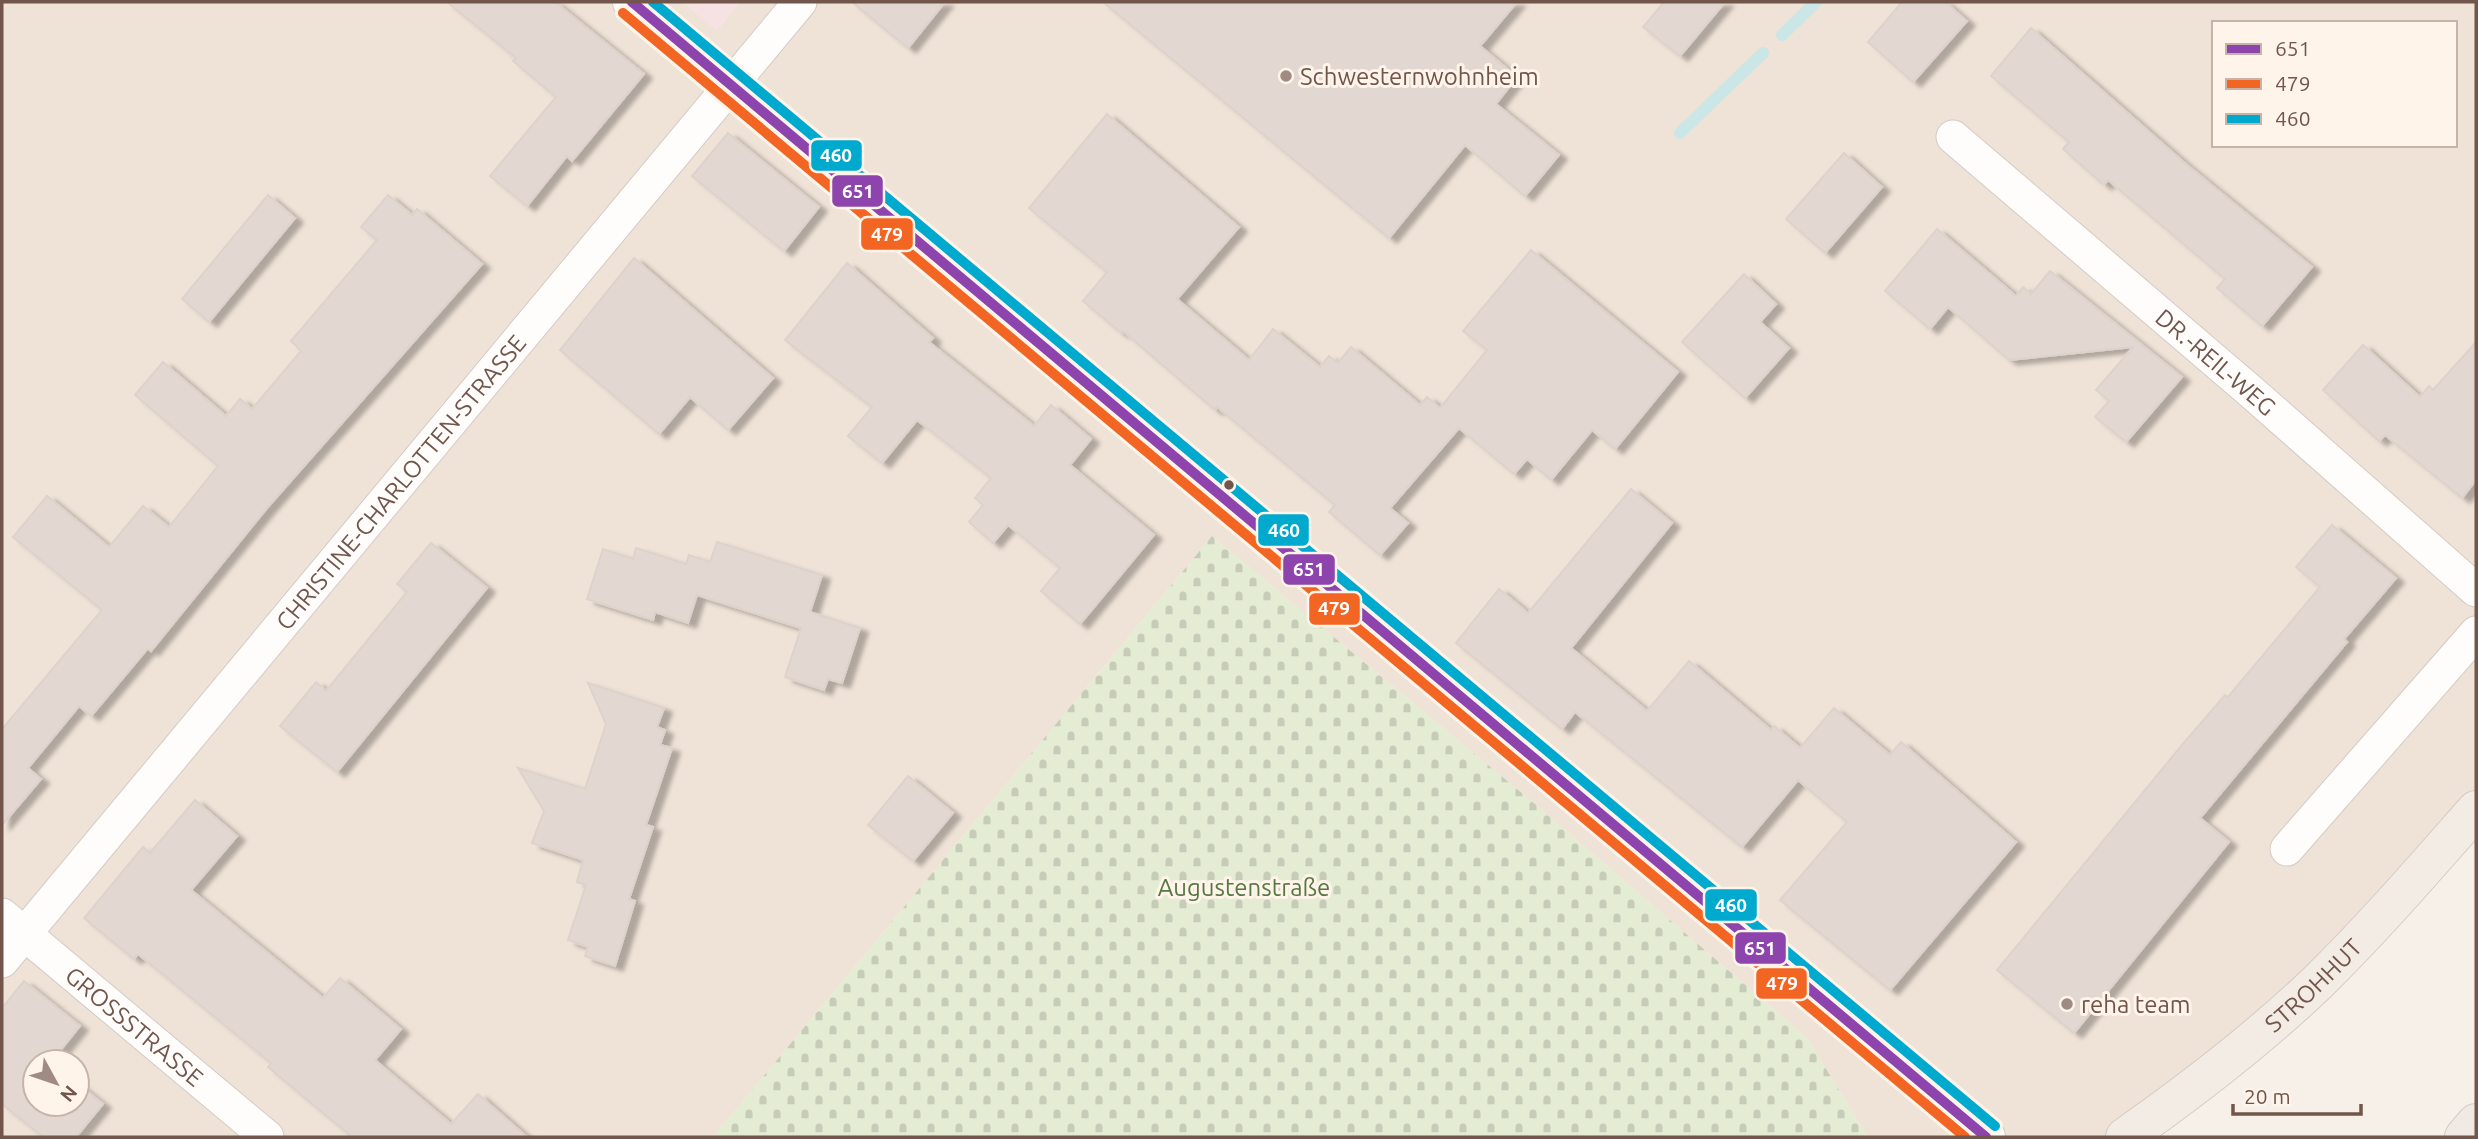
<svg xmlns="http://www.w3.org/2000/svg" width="2478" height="1139" viewBox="0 0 2478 1139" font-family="Ubuntu,sans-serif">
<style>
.residential{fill:#efe2d6;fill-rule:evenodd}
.medical{fill:#f7e2e3}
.cemetery{fill:url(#cemetery-stones)}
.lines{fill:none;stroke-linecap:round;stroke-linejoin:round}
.stream{stroke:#cbe6e6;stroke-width:12}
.building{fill:#e2d8d1;stroke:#ded2cc;stroke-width:2;filter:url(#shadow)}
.minor-casing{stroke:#d4cbc6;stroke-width:35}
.tertiary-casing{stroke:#d4cbc6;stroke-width:40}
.primary-casing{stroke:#d5cac5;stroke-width:40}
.trunk-casing{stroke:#d5cac5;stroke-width:40}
.minor{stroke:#fefdfc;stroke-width:33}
.tertiary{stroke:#fefdfc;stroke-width:38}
.primary{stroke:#f2ece5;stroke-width:38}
.trunk{stroke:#f1eae4;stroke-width:38}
.bus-1-casing{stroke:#fef4ea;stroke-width:16}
.bus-2-casing{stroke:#fef4ea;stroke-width:16}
.bus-3-casing{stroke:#fef4ea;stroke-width:16}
.bus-1{stroke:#8e44ad;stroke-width:10}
.bus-2{stroke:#f26522;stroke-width:10}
.bus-3{stroke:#00a9ce;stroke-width:10}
.poi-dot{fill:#a08b82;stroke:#fef4ea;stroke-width:2.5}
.bus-dot{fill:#72554b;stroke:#fef4ea;stroke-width:2.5}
.labels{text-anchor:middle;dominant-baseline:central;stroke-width:6;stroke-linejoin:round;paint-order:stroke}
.poi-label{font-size:24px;fill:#72554b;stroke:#fef4ea;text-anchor:start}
.street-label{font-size:24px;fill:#72554b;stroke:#fef4ea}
.park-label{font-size:24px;fill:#587843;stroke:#fef4ea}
.line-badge{stroke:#fef4ea;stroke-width:2.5}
.badge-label{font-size:19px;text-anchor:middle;font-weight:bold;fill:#fff}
</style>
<defs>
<pattern id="cemetery-stones" width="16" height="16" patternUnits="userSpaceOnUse" patternTransform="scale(1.75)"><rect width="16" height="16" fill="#e4ecd4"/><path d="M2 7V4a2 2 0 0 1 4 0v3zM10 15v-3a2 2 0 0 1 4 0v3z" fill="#c7ccb8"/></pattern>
<filter id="shadow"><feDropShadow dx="8" dy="4.5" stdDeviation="2" flood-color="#0004"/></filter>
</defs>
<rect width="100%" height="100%" fill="#f6f0e9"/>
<path class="residential" d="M2,2h2474v827l-330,308h-278l-61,-99 -266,-229 -329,-273 -499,601h-711zM2214,23h241v122h-241zM35,1062h42v42h-42z"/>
<path class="medical" d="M682,2h58l-23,29z"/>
<path class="cemetery" d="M1212,536l329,273 266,229 61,99h-1155z"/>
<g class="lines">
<path class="stream" d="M1782,35l34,-33
M1680,133l83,-80"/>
</g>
<path class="building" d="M447,2h108l89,72 -72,87 -5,-5 -40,50 -37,-30 66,-79 -43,-36 3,-3z
M852,2h93l-37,46z
M1103,2h414l-37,44 37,31 -21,27 63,51 -34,41 -60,-51 -76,93z
M1664,2h61l-45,54 -37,-29z
M1902,2h43l22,19 -54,61 -45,-40z
M2031,28l155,136 126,103 -50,59 -45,-38 8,-9 -117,-99 -4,5 -41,-36 6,-7 -78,-66z
M1107,114l132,113 -62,72 72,61 24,-31 47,38 9,-11 9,7 13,-16 69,58 7,-8 13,11 47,-58 -24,-19 68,-81 147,122 -63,77 -23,-19 -41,50 -24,-21 -13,15 -55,-46 -69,80 18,15 -28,32 -51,-43 6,-7 -118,-98 -2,3 -92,-79 -2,2 -38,-32 24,-29 -78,-64z
M728,133l91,74 -35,44 -92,-75z
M1844,153l38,34 -57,66 -39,-34z
M268,195l27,23 -86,104 -27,-23z
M388,195l24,20 5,-6 65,55 -215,244 -116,143 -3,-3 -57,68 -12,-10 -51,62 13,11 -39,46v-96l100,-119 -89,-73 34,-41 62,51 34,-41 26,21 49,-61 -83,-71 28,-33 63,54 14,-17 12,10 49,-58 -10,-10 86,-101 -16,-13z
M1937,229l79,67 7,-9 8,7 19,-23 132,106 -56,65 -31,-25 14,-16 -13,-11 37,-43 -124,13 -61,-53 -18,22 -45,-38z
M634,258l139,120 -45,52 -38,-33 -31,37 -99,-84z
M847,263l86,75 -4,4 105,84 17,-21 40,34 -21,26 84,70 -74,89 -39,-33 19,-23 -52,-43 -15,18 -24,-21 14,-17 -8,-7 16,-20 -74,-58 -35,43 -34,-27 24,-29 -87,-67z
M1744,274l32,30 -16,18 29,26 -44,50 -63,-56z
M2476,342v138l-14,18 -77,-63 -6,6 -56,-51 40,-45 57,52 9,-11 4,4z
M1631,489l41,34 -101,125 76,63 42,-50 82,69 3,-4 26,22 34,-40 56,47 11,-13 115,100 -126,148 -110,-90 67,-78 -49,-42 -56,67 -167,-135 -13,17 -106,-86 43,-54 29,24z
M2332,525l64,53 -52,61 3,3 -147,176 29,24 -155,191 -77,-63 185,-225 43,-50 3,2 92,-110 -24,-20z
M717,542l105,33 -12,37 50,16 -18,55 -14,-4 -4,11 -39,-13 16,-49 -104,-33 -9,28 -33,-11 -2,8 -66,-21 16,-50 30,10 3,-11 50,16 3,-9 21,7z
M431,543l56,45 -150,184 -57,-46 36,-44 10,9 81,-99 -10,-8z
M588,683l76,25 -7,19 8,3 -5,15 12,3 -26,77 7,2 -24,72 6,2 -20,65 -30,-10 3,-9 -20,-7 18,-55 -9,-3 6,-22 -51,-17 12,-32 -26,-43 67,21 21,-65z
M908,776l45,37 -40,48 -45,-36z
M195,800l42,36 -46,54 132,108 17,-20 61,51 -26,31 76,64 27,-30 49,43h-175l-84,-70 3,-4 -133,-109 -4,5 -50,-41 59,-71 7,6z
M24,981l56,45 -29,36h-16v42h42v-21l26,21 -27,33h-33l-41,-33v-96z"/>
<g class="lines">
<g class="minor-casing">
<g id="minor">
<path id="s1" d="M1953,137l296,253 227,200"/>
<path d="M2287,849l189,-216"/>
<path id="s2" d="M2,915l265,222"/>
<path id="s3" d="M2,961l798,-959"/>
</g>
</g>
<g class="tertiary-casing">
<path id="tertiary" d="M632,2l1354,1135"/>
</g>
<g class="primary-casing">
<g id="primary">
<path id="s4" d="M2125,1137c67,-47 132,-97 192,-154 56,-55 107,-114 159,-173"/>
</g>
</g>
<g class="trunk-casing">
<path id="trunk" d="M2464,1137l12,-14"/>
</g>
<use href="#minor" class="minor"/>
<use href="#tertiary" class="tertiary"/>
<use href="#primary" class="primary"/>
<use href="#trunk" class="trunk"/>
<g class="bus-1-casing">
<path id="bus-1" d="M632,2l1354,1135"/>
</g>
<g class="bus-2-casing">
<path id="bus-2" d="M623,13l1342,1124"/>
</g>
<g class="bus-3-casing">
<path id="bus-3" d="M653,2l1342,1124"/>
</g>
<use href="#bus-1" class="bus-1"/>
<use href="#bus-2" class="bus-2"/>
<use href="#bus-3" class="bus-3"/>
</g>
<g class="poi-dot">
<circle cx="1286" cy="76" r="7"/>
<circle cx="2067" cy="1004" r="7"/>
</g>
<circle class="bus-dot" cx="1229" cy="485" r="6"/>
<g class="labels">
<g class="poi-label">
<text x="1300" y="76">Schwesternwohnheim</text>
<text x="2081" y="1004">reha team</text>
</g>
<g class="street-label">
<text stroke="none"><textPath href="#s1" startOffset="346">DR.-REIL-WEG</textPath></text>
<text stroke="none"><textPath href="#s3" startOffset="623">CHRISTINE-CHARLOTTEN-STRASSE</textPath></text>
<text stroke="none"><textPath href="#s4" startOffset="242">STROHHUT</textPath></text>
<text stroke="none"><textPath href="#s2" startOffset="173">GROSSSTRASSE</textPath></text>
</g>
<g class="park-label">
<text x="1244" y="887">Augustenstraße</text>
</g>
</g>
<g class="line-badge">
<rect x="810" y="139" width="53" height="33" rx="7" fill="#00a9ce"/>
<rect x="831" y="174" width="53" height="34" rx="7" fill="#8e44ad"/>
<rect x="860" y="217" width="54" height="34" rx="7" fill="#f26522"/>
<rect x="1257" y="513" width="53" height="34" rx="7" fill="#00a9ce"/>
<rect x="1282" y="553" width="54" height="33" rx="7" fill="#8e44ad"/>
<rect x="1308" y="592" width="53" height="34" rx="7" fill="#f26522"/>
<rect x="1704" y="888" width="54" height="34" rx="7" fill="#00a9ce"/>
<rect x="1734" y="931" width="53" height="34" rx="7" fill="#8e44ad"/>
<rect x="1755" y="967" width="53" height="33" rx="7" fill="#f26522"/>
</g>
<g class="badge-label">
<text x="836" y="162">460</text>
<text x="858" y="198">651</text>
<text x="887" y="241">479</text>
<text x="1284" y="537">460</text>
<text x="1309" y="576">651</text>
<text x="1334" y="615">479</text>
<text x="1731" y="912">460</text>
<text x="1760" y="955">651</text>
<text x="1782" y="990">479</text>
</g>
<rect width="2478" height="1139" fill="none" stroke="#72554b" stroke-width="7"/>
<rect x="2212" y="21" width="245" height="126" fill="#fef4ea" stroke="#c6b4aa" stroke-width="2"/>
<rect x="2226" y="44" width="35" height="10" fill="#8e44ad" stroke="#c6b4aa" stroke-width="2"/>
<text x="2275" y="56" font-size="21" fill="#72554b">651</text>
<rect x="2226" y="79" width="35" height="10" fill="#f26522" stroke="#c6b4aa" stroke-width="2"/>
<text x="2275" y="91" font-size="21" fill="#72554b">479</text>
<rect x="2226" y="114" width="35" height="10" fill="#00a9ce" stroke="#c6b4aa" stroke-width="2"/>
<text x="2275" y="126" font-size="21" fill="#72554b">460</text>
<g transform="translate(56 1083) rotate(130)"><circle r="33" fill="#fef4ea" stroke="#c6b4aa" stroke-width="2"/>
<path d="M0-5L12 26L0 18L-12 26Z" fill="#a08b82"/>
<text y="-10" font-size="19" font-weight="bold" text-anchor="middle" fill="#72554b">N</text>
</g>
<path d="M2233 1104v10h128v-10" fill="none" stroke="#72554b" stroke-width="3.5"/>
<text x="2244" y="1104" font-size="21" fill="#72554b" stroke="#fef4ea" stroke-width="5" paint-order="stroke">20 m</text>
</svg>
